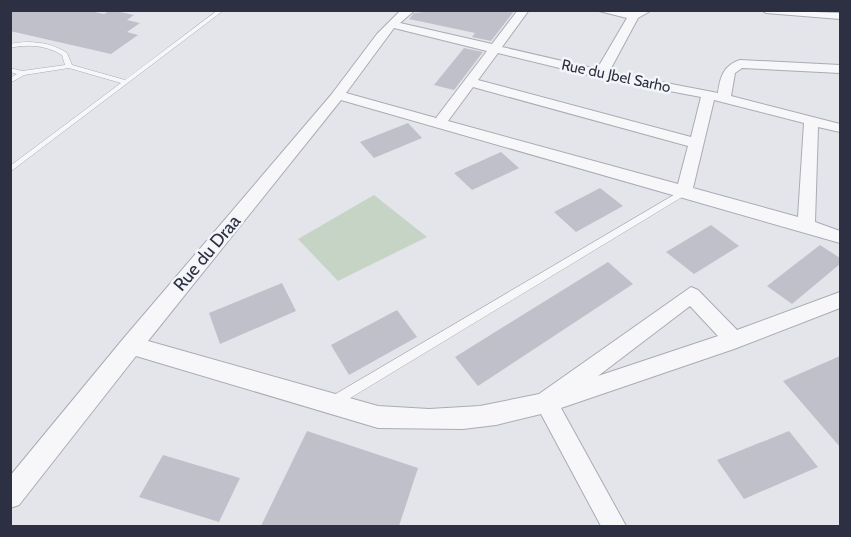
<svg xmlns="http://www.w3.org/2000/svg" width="851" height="537" viewBox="0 0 851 537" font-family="Cabin,sans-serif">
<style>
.green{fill:#c6d4c6}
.building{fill:#bfc0ca}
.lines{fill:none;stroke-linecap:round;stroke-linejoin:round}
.service-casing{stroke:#a9abb5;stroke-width:1}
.minor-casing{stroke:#a9abb5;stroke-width:2}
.service{fill:#f7f7f9;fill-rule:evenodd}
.minor{fill:#f7f7f9;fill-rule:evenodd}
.labels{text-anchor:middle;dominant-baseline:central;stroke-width:5;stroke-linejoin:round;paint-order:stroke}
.far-street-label{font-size:15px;fill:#2d3042;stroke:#f4f5f8}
.street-label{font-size:18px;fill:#2d3042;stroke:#f4f5f8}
</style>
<rect width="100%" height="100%" fill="#e4e5eb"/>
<path class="green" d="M374,195l53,42 -89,44 -40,-42z"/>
<path class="building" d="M10,10h75l19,4 7,-4 23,5 -7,5 13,3 -13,9 11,3 -27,19 -101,-23z
M446,10h69l-24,31 -19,-4 3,-4 -66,-14 5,-6z
M464,48l19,4 -29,38 -20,-5z
M408,123l14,15 -48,20 -14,-16z
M501,152l18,16 -47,22 -18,-17z
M600,188l23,18 -47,26 -22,-20z
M711,225l28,21 -45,28 -28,-22z
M820,245l20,13v6l-48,40 -25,-18z
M608,262l25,22 -155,102 -23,-29z
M282,283l14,28 -76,33 -11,-31z
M397,310l20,27 -68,38 -18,-30z
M840,356v91l-57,-66z
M307,431l111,37 -19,58h-138z
M789,431l29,36 -74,32 -27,-39z
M163,455l77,23 -21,44 -80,-25z"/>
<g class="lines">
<g class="service-casing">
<path id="service" d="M218,10h6l-214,162v-6l111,-83 -52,-15 -45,7 -14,8v-5l7,-4 -7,-2v-4l12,3 43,-6 -3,-10c-16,-10 -34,-11 -52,-7v-4c20,-4 40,-2 57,9l5,12 53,15z
M684,189l4,3 -1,2 -350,212 -4,1 -4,-1 -1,-4 1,-4z"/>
</g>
<g class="minor-casing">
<path id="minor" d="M401,10h14l-15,13 92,21 26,-34h11l-27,37 95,22 30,-51 -32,-8h57l-14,8 -29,54 109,21c2,-16 6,-28 22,-33l100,5v8l-98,-5 -7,5 -4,23 109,28v8l-22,-5 -3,95 25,9v12l-499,-143 -193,241 230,65 51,3 51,-3 59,-12 152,-107 7,3 39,40 103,-38v16l-106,41 -173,59 65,118h-25l-60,-112 -45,11 -33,4 -85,-1 -242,-72 -117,149 -9,3v-32l113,-137 208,-244 46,-61zM394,28l93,23 -51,67 -90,-25zM498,53l103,25 100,19 -10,40 -213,-57zM473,87l215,59 -10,38 -230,-63zM714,100l90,23 -6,94 -105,-29zM690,306l28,30 -120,40z
M761,10l79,3v6l-74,-6z"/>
</g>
<use href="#service" class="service"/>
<use href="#minor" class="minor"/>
</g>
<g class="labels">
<g class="far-street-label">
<text transform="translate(616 76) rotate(12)">Rue du Jbel Sarho</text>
</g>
<g class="street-label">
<text transform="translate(207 253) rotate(-50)">Rue du Draa</text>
</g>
</g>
<rect width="851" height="537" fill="none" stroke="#2d3042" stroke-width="24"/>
</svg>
